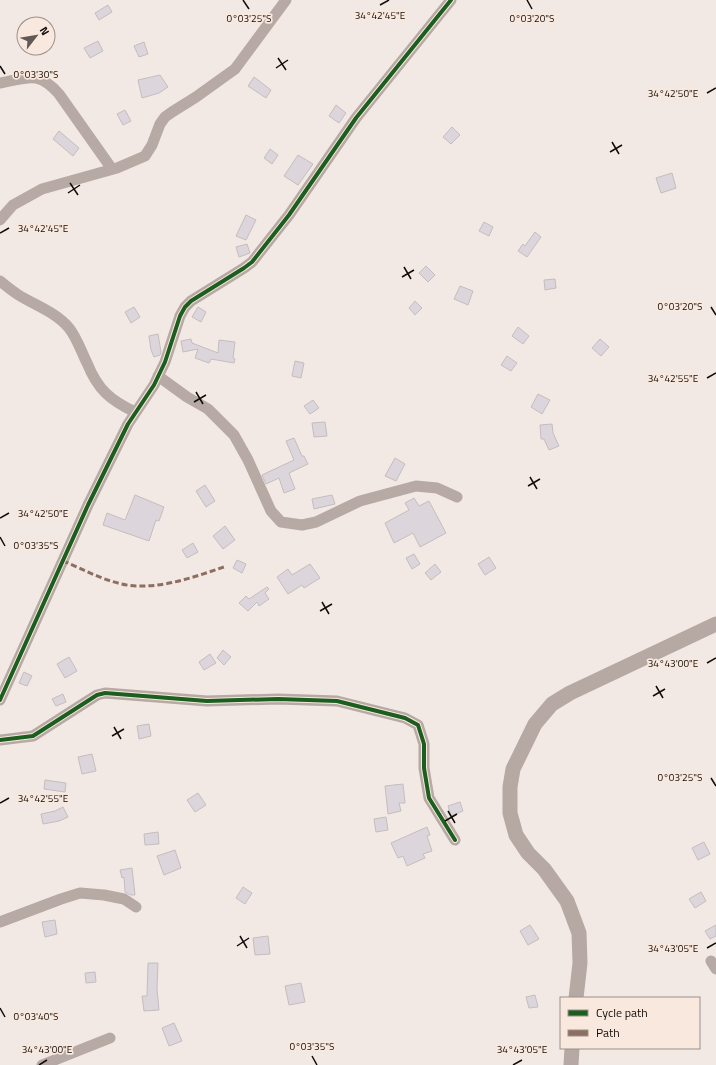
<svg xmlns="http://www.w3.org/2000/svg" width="716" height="1065" viewBox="0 0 716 1065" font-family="'Titillium Web',sans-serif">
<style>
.building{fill:#dcd5db;stroke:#c3bebe}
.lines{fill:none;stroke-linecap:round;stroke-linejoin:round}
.street{stroke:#b7a9a4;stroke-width:11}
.secondary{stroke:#b6a8a3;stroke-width:15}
.quiet{stroke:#8d6e63;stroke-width:3;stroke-dasharray:6 3;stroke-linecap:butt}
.cycleway-casing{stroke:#f9e8de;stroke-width:6}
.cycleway{stroke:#1b5e20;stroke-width:4}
.ticks{fill:none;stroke:#110c09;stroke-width:1.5}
.ticks-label{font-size:10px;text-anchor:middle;fill:#110c09;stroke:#f9e8de;stroke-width:3.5;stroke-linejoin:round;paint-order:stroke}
</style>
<rect width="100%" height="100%" fill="#f3e9e4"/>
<path class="building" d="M108,5l4,7 -13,8 -4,-7z
M98,41l5,10 -13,7 -6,-10z
M144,42l4,12 -9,3 -5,-11z
M160,75l8,12 -9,6 -17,5 -4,-18z
M254,77l17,13 -5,8 -18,-12z
M336,105l10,8 -7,10 -10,-7z
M125,110l6,11 -8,4 -6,-11z
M452,127l8,8 -9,9 -8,-7z
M59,131l20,17 -6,8 -20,-17z
M270,149l8,6 -6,9 -8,-6z
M298,155l15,9 -15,21 -14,-9z
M672,173l4,15 -15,5 -5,-15z
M246,215l10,5 -10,20 -10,-4z
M484,222l9,5 -4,9 -10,-5z
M535,232l6,5 -14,20 -9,-6 5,-7 2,2z
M247,244l3,9 -11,4 -3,-10z
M426,266l9,9 -7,7 -9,-9z
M555,279l1,9 -11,2 -1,-10z
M460,286l13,5 -5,14 -14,-6z
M415,301l7,7 -7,7 -6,-7z
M134,307l6,10 -9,6 -6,-11z
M198,307l8,5 -5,10 -9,-5z
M518,327l11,9 -6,8 -11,-8z
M158,334l3,18 -1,3 -6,2 -3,-7 -2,-14z
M191,339l1,4 26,10 1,-13 16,2 -2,16 2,1 -1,4 -23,-4 -2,4 -14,-5 3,-9 -15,3 -2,-11z
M600,339l9,8 -8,9 -9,-8z
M507,356l10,7 -6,8 -10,-6z
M295,361l9,2 -3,15 -9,-2z
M538,394l12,6 -8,14 -11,-7z
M313,400l6,8 -9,6 -6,-8z
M325,422l2,14 -13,1 -2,-14z
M552,424l1,9 6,13 -10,4 -5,-11h-3l-1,-14z
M294,438l8,18h2l4,8 -19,9 6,16 -11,4 -5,-15 -13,6 -4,-9 32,-15 -8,-19z
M395,458l10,6 -9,17 -11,-5z
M205,485l10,16 -9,6 -10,-16z
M135,495l29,12 -5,14 -3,-1 -7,21 -46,-16 4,-12 18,7z
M332,495l3,9 -21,5 -2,-10z
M414,498l5,8 10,-5 17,32 -26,14 -7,-14 -19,10 -9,-20 24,-13 -4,-7z
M225,526l10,14 -12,9 -10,-13z
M193,543l5,9 -11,6 -5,-8z
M414,554l6,10 -8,5 -6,-11z
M489,557l7,11 -11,7 -7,-11z
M237,560l9,4 -4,9 -9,-5z
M310,564l10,14 -16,10 -2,-3 -14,9 -11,-17 11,-8 4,6z
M435,564l6,8 -10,8 -6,-7z
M267,587l2,2 -4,4 4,6 -10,7 -2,-4 -9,9 -9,-8 7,-7 3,3z
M223,650l8,7 -7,8 -7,-7z
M210,654l6,9 -12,7 -5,-8z
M69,657l8,14 -12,7 -8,-14z
M24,672l8,4 -5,10 -8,-3z
M63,694l3,8 -10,4 -4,-7z
M149,724l2,12 -12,3 -2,-13z
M92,754l4,17 -14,3 -4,-17z
M45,780l21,3 -1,9 -21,-3z
M403,784l2,19h-6l2,8 -13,3 -3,-28z
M198,793l8,12 -11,7 -8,-12z
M460,802l3,9 -12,5 -3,-10z
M63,807l5,10 -9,4 -16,3 -2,-10 14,-3z
M386,817l2,13 -12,2 -2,-13z
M427,827l3,8 -3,1 5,15 -9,3 2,4 -18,8 -4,-10 -5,2 -7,-15z
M158,832l1,12 -14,1 -1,-11z
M704,842l6,12 -12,6 -6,-12z
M175,850l6,18 -17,7 -7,-19z
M132,868l3,27h-4l-6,-3 -1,-15 -2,1 -2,-8z
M243,887l9,6 -7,11 -9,-6z
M701,892l5,9 -11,7 -6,-9z
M55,920l2,14 -12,3 -3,-15z
M530,925l9,14 -11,6 -8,-14z
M716,925v11l-6,3 -5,-8z
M268,936l2,18 -15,1 -2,-17z
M148,963h10l-1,26 2,21 -15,1 -2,-15h5z
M95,972l1,10 -10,1 -1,-10z
M301,983l4,19 -16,3 -4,-19z
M535,995l3,12 -9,1 -3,-11z
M174,1023l8,18 -13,5 -7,-18z"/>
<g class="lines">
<path class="street" d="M0,83c28,-5 38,-13 59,11l53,75
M0,220l13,-15 29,-16 75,-21 28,-12 7,-11 8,-21 5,-7 7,-5 24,-15 39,-28 51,-69
M0,281c6,5 11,9 17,13 17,11 39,18 52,34 8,10 12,23 18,35 11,27 23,37 48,49
M158,376l29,21 21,12 26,26 14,25 23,51 10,11 21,3 14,-3 44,-21 56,-15 21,2 20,9
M0,700l88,-195 40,-81 26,-39 11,-23 15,-46 5,-9 6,-6 53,-33 8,-6 37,-47 67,-97 95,-118
M0,740l33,-4 64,-41 8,-2 102,8 71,-2 59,2 68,17 13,7 6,19v24l5,30 26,42
M0,922l61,-23 19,-6 24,2 20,4 12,8
M711,961l5,8
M42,1065l68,-27"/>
<path class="secondary" d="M576,998l4,-35 -1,-30 -12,-32 -23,-32 -16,-16 -12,-18 -6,-22v-26l3,-18 22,-45 17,-20 18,-11 146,-69
M571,1065l1,-17"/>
<path class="quiet" d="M63,561c22,9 50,25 75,25 29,1 59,-10 86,-19"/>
<g class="cycleway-casing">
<path id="cycleway" d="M0,700l88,-195 40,-81 26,-39 11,-23 15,-46 5,-9 6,-6 53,-33 8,-6 37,-47 67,-97 95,-118
M0,740l33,-4 64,-41 8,-2 102,8 71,-2 59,2 68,17 13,7 6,19v24l5,30 26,42"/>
</g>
<use href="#cycleway" class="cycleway"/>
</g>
<path class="ticks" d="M243,0l6,9M527,0l5,9M380,5l9,-5M278,58l8,12M0,66l5,8M276,68l12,-8M707,93l9,-5M612,142l7,12M610,152l12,-7M70,183l8,12M68,193l12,-8M0,233l9,-5M404,267l7,12M402,277l12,-7M711,307l5,8M707,378l9,-5M196,392l7,12M194,402l12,-7M530,477l7,12M528,486l12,-7M0,518l9,-5M0,537l5,9M322,602l7,12M320,611l12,-7M707,663l9,-5M656,686l7,12M653,696l12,-7M114,727l7,12M112,736l12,-7M711,778l5,8M0,803l9,-5M448,811l7,12M445,821l12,-7M240,936l7,12M237,946l12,-8M707,948l9,-5M0,1008l5,9M312,1056l5,9M39,1065l8,-5M513,1065l9,-5"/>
<g class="ticks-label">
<text x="380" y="19">34°42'45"E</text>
<text x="249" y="22">0°03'25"S</text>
<text x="532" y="22">0°03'20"S</text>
<text x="36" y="78">0°03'30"S</text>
<text x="673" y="97">34°42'50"E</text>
<text x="43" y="232">34°42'45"E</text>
<text x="680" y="310">0°03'20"S</text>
<text x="673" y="382">34°42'55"E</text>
<text x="43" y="517">34°42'50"E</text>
<text x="36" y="549">0°03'35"S</text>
<text x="673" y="667">34°43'00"E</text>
<text x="680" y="781">0°03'25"S</text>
<text x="43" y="802">34°42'55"E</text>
<text x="673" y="952">34°43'05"E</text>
<text x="36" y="1020">0°03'40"S</text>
<text x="312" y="1050">0°03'35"S</text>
<text x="47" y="1053">34°43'00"E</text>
<text x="522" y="1053">34°43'05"E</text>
</g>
<rect x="560" y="997" width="140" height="52" fill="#f9e8de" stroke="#9c9089"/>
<rect x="568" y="1010" width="20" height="6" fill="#1b5e20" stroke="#9c9089"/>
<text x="596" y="1017" font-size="12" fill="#110c09">Cycle path</text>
<rect x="568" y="1030" width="20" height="6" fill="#8d6e63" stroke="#9c9089"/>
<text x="596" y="1037" font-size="12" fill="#110c09">Path</text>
<g transform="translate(36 36) rotate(59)"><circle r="19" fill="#f9e8de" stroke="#9c9089"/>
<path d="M0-3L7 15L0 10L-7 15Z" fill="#605956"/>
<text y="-6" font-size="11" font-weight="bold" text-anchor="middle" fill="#110c09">N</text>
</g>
</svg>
